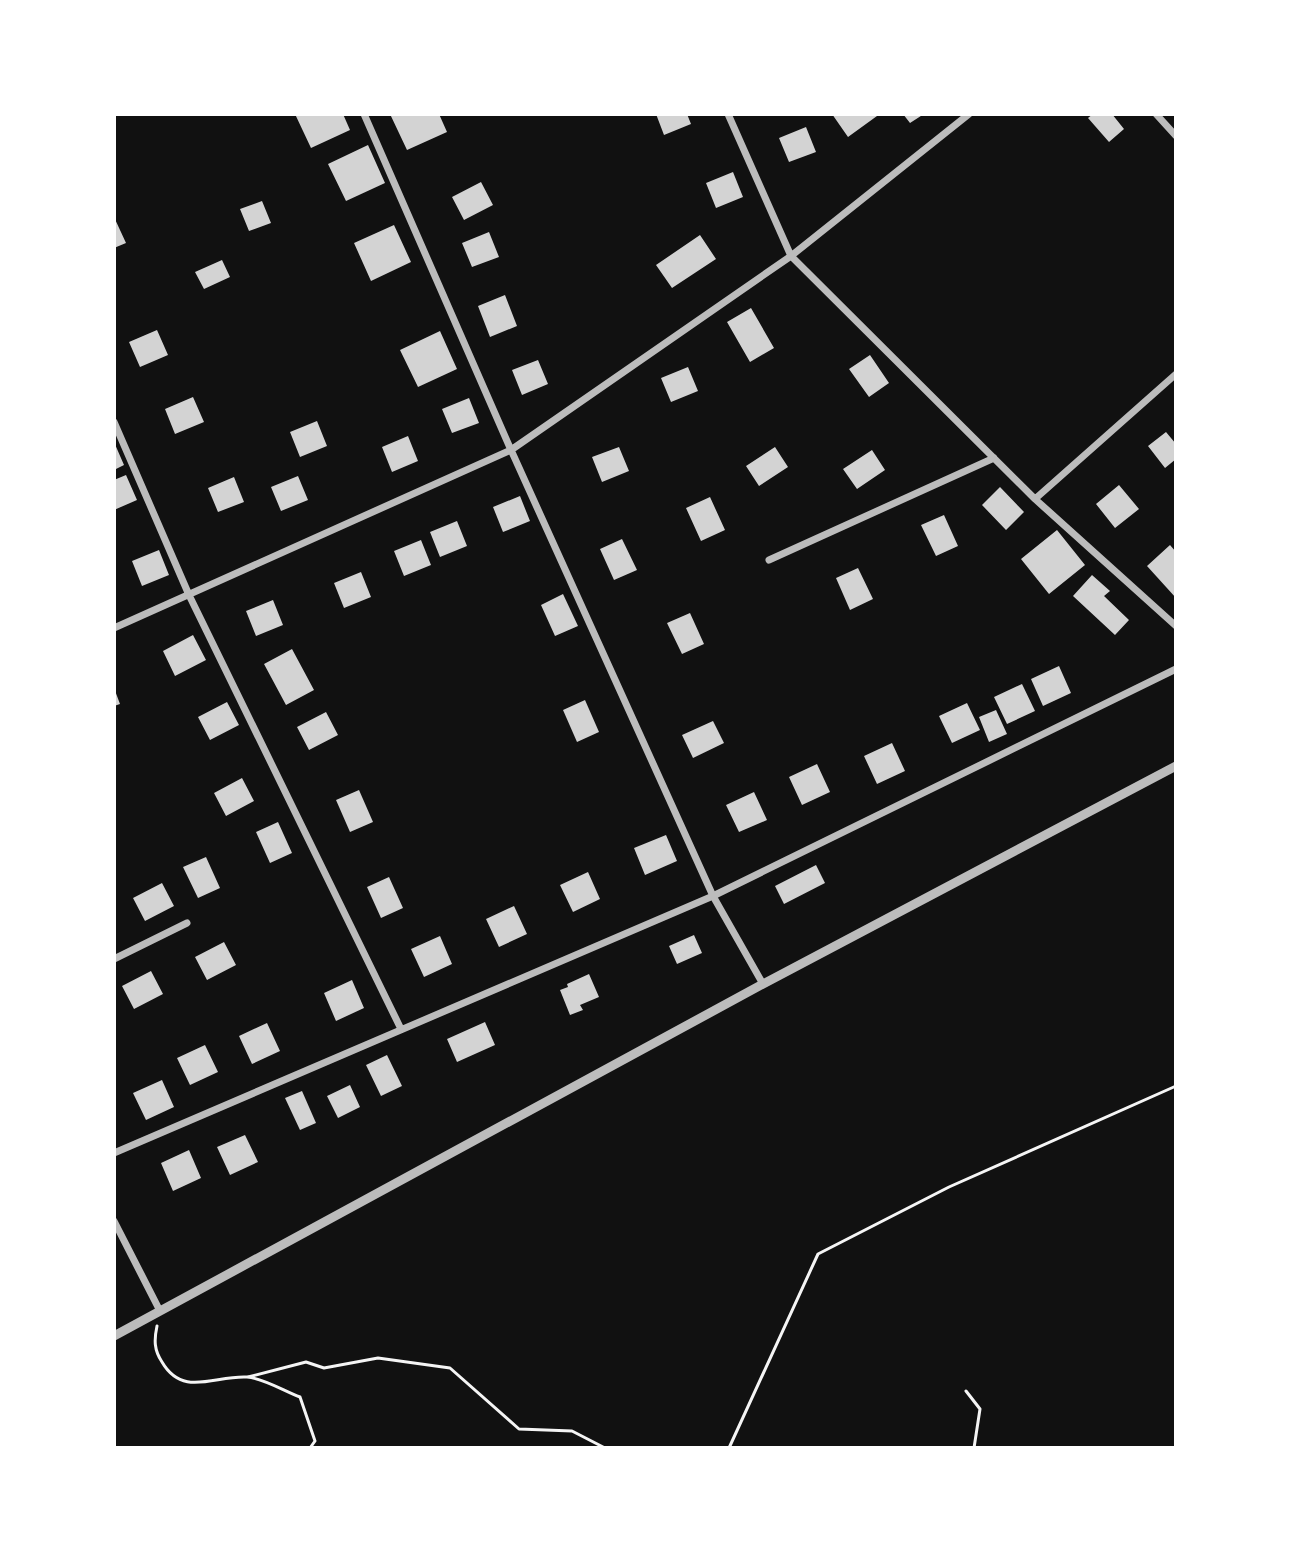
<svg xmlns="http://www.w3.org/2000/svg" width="1290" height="1562" viewBox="0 0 1290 1562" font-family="'Noto Sans',sans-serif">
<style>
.building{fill:#d3d3d3}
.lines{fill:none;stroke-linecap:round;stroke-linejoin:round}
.path{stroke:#f5f5f5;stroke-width:3}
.minor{stroke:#bcbcbc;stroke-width:7}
.tertiary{stroke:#bcbcbc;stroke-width:9}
</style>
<rect width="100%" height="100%" fill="#111"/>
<path class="building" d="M295,114h48l7,16 -39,18z
M390,114h49l8,18 -40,18z
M656,114h31l4,10 -27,11z
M832,114h44l1,2 -29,21z
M903,114h21l-14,9z
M1093,114h19l12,15 -15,13 -21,-24z
M806,127l10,25 -27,10 -10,-24z
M368,145l17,38 -39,18 -18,-37z
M733,172l10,25 -27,11 -10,-25z
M481,182l12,23 -29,15 -12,-23z
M262,201l9,22 -22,8 -9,-22z
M114,217l12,26 -12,5z
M394,225l17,37 -40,19 -17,-38z
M489,232l10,25 -27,10 -10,-24z
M700,235l16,24 -44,29 -16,-23z
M222,260l8,17 -26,12 -9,-17z
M505,295l12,31 -27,11 -12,-31z
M751,308l23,40 -24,14 -23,-40z
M157,330l11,25 -28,12 -11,-25z
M440,331l17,38 -39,18 -18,-37z
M870,355l19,28 -20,14 -20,-28z
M538,360l10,24 -26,11 -10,-25z
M688,367l10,24 -27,11 -10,-24z
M193,397l11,25 -29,12 -10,-25z
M469,398l10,25 -27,10 -10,-24z
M317,421l10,25 -27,11 -10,-25z
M1166,432l10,12v15l-11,9 -17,-22z
M408,436l10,25 -26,11 -10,-25z
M114,442l10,23 -10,5z
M619,447l10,24 -27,11 -10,-25z
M775,447l13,20 -29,19 -13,-20z
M872,450l13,20 -28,19 -14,-20z
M126,475l11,25 -23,10v-30z
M298,476l10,24 -27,11 -10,-24z
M234,477l10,25 -26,10 -10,-24z
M1119,485l20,24 -24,19 -19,-24z
M1000,487l24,25 -18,18 -24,-25z
M520,496l10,25 -27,11 -10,-25z
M710,497l15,33 -24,11 -15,-33z
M944,515l14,31 -22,10 -15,-31z
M457,521l10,25 -27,11 -10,-25z
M1057,530l28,35 -36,29 -28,-35z
M622,539l15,31 -23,10 -14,-31z
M421,540l10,25 -27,11 -10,-25z
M1170,545l6,7v46l-29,-32z
M159,550l10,25 -27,11 -10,-25z
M858,568l15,31 -23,11 -14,-32z
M361,572l10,25 -27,11 -10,-25z
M1092,575l18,16 -6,5 25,24 -14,15 -42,-39z
M563,594l15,32 -23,10 -14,-31z
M273,600l10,25 -27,11 -10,-25z
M690,613l14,31 -22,10 -15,-31z
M193,635l13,25 -31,16 -12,-25z
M292,649l22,41 -28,15 -22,-41z
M1059,666l12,27 -28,13 -12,-27z
M1022,684l13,27 -28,13 -13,-27z
M114,688l6,16 -6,2z
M585,700l14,32 -22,10 -14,-32z
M227,702l12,23 -29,15 -12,-23z
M967,703l13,27 -28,13 -13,-27z
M996,710l11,24 -18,8 -10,-25z
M326,712l12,23 -29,15 -12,-23z
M713,721l11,22 -31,15 -11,-23z
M892,743l13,28 -28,13 -13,-28z
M817,764l13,28 -28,13 -13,-28z
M242,778l12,23 -28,15 -12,-23z
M359,790l14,32 -23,10 -14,-32z
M754,792l13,28 -28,12 -13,-27z
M278,822l14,31 -22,10 -14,-31z
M666,835l11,26 -32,14 -11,-27z
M206,857l14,31 -22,10 -15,-31z
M816,865l9,18 -41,21 -9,-18z
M588,872l12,27 -27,13 -13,-27z
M389,877l14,31 -22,10 -14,-31z
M162,883l12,23 -29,15 -12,-23z
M514,906l13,28 -28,13 -13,-28z
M694,935l8,18 -25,11 -8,-18z
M440,936l12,28 -28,13 -13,-28z
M224,942l12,23 -29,15 -12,-23z
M151,971l12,23 -29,15 -12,-23z
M589,974l10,23 -19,8 3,5 -13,5 -10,-25 8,-3 -1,-3z
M352,980l12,28 -28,13 -12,-28z
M485,1022l10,23 -38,17 -10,-23z
M267,1023l13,28 -28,13 -13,-28z
M205,1045l13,27 -28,13 -13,-27z
M387,1055l15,31 -21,10 -15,-31z
M162,1080l12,27 -28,13 -13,-27z
M350,1085l10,22 -22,11 -11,-22z
M302,1091l14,32 -16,7 -15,-32z
M245,1135l13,27 -28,13 -13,-28z
M189,1150l12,28 -28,13 -12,-28z"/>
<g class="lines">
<path class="path" d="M157,1326c-3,14 -3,24 5,36 21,36 53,13 85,15 16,1 37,14 53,20l15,44 -5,7
M248,1377l58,-15 18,6 54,-10 72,10 69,61 53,2 33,17
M966,1391l14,18 -6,39
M729,1448l89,-194 131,-67 227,-101"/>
<path class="minor" d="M364,114l147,336 202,446 50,88
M728,114l63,142 244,243 141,127
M1156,114l20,22
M114,422l75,173 212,434
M1035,499l141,-125
M769,560l225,-102
M114,628l397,-178 280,-194 178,-142
M114,959l73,-36
M114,1153l599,-257 463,-227
M114,1221l46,90"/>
<path class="tertiary" d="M114,1336l649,-352 413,-218"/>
</g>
<rect width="1290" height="1562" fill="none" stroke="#ffffff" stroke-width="232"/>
</svg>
